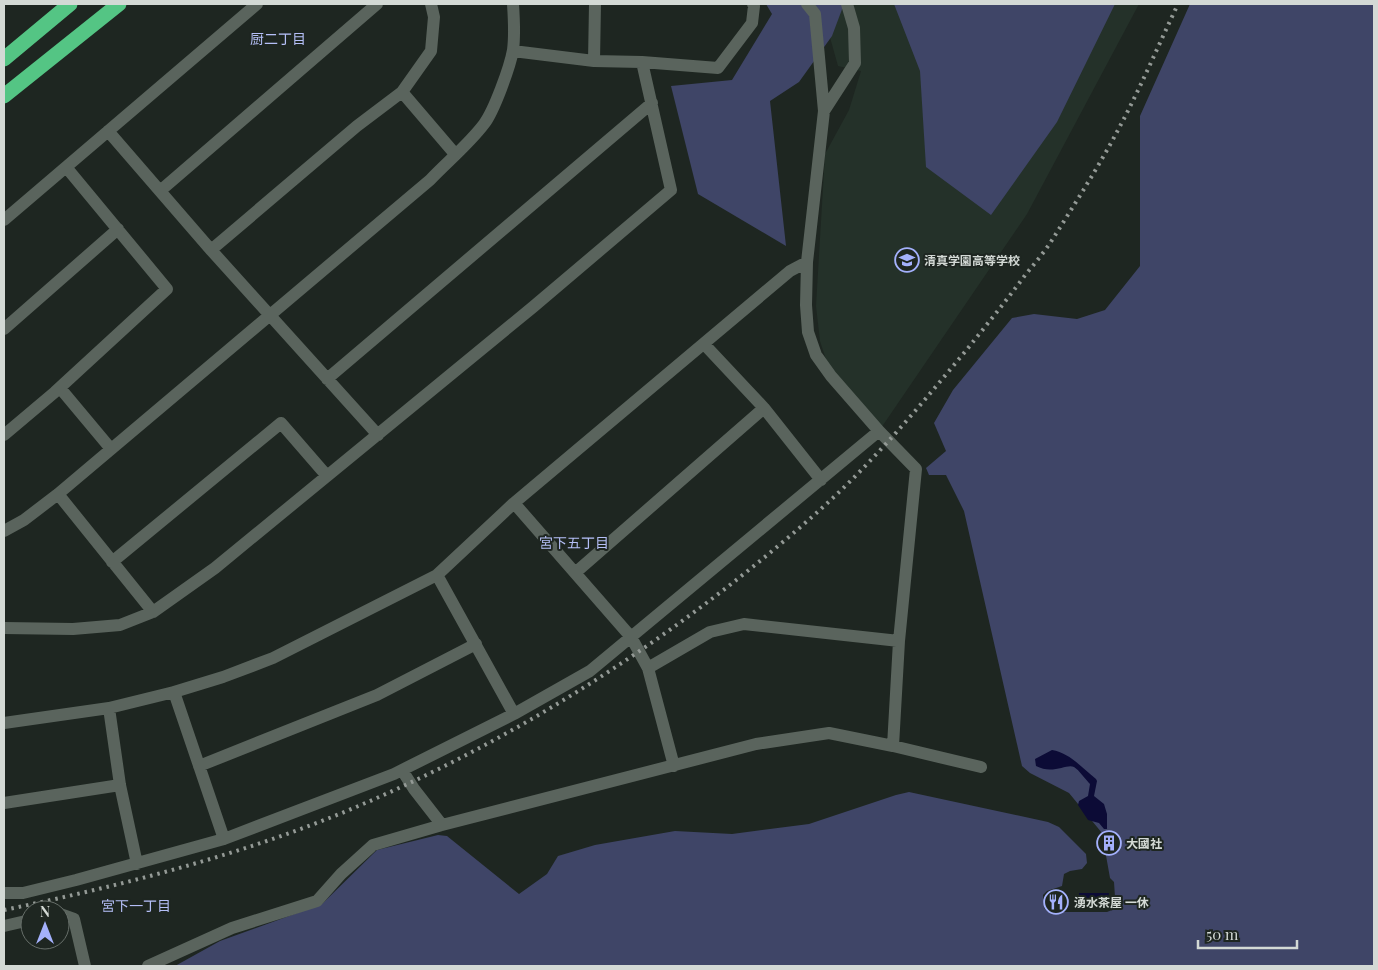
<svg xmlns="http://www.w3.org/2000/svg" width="1378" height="970" viewBox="0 0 1378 970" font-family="'Playfair Display','Noto Sans JP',serif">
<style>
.built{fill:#243129}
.green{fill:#3f4567}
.water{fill:#0c0b36}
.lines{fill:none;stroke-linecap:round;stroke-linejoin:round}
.minor{stroke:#5a645d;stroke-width:12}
.highway{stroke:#54c584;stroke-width:15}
.rail{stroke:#949a96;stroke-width:4;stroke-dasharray:2.5 5;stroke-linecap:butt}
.labels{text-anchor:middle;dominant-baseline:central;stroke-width:4;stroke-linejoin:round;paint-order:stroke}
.poi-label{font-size:12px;font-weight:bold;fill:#d3d9d5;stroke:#1e2621;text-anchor:start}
.neighbourhood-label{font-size:14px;fill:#b5bff7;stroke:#1e2621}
</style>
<rect width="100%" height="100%" fill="#1e2621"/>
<path class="built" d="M817,4h322l-112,210 -148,217 -45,-47 -14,-43 -4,-35 9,-152 24,-44 12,-39 -23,-5 -14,-50z"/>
<path class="green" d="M766,4h78l-12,32 -33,46 -29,19 16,145 -88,-52 -27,-108 61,-6 40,-66z
M894,4h221l-58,118 -66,93 -65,-48 -6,-96z
M1190,4h184v962h-1199l45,-25 102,-37 55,-54 61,-15 9,1 72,58 28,-20 11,-18 37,-11 80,-14 57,3 77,-10 87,-29 13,-3 139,30 11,5 27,27 1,9 -5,6 -12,2 -6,3 -2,12 -15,5 -4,4 1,13 4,4h59l5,-2 3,-13 -1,-15 -4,-4 -8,-45 -33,-40 -39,-20 -8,-7 -58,-255 -18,-36h-17l-3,-7 20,-17 -12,-28 19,-33 59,-72 22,-4 43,5 28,-9 35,-44v-150z"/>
<path class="water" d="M1052,750c18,3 30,18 44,29l1,2 -3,15 10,8 3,10v15h-3l-5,-6 -11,-3 -10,-15 1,-4 9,-5 2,-12c-4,-4 -11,-14 -16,-17 -7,-4 -21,8 -38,-1l-1,-7z
M1079,893h30l-3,14h-23l-4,-6z"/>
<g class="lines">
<path class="minor" d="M807,4l8,10 9,97 -17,151 -1,43 2,27 8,23 15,21 48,55 37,38 -17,172 -6,105
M513,51l81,10 48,1 76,6 34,-45 2,-17 -1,-2
M594,61l1,-57
M402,92l53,62
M824,111l31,-48 -1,-35 -7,-24
M108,131l103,119 167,185
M160,191l217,-187
M4,220l253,-216
M211,250l146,-124 45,-34 29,-41 3,-34 -3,-13
M4,329l114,-100
M704,344l60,64 57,72
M327,379l325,-276
M60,388l51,61
M4,435l51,-43 112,-103 -101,-122
M58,494l95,118
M514,503l117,134 17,31 26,98
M4,531l20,-11 34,-26 372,-314c17,-18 39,-36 54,-56 10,-13 26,-57 29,-74 2,-15 1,-31 0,-46
M112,562l169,-139 46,53
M575,573l189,-165
M437,575l77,139
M4,628l69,1 47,-4 33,-13 62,-44 318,-261 138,-117 -29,-128
M648,668l62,-36 34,-8 155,17
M174,692l50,147
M109,708l11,77 17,79
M4,723l105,-15 65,-16 49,-15 50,-19 164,-83 77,-72 276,-232 17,-9
M199,766l178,-71 99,-51
M402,770l12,19 28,36
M4,803l116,-18
M4,893h19l53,-13 148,-41 170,-65 120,-60 76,-43 289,-240
M60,914l14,5 11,47
M4,926l26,-6
M148,966l84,-38 85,-27 24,-27 32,-29 69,-20 314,-81 73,-11 64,13 88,21"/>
<path class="highway" d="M4,59l66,-55
M4,96l115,-92"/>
<path class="rail" d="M4,910c111,-23 222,-51 328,-93 178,-72 347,-181 490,-309 52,-47 97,-101 142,-155 21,-26 42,-52 62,-79 10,-12 20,-24 28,-37 22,-35 45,-71 64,-107 22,-41 40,-84 60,-126"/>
</g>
<defs>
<g id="school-ring" transform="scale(1.25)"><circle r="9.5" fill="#1e2621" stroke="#a4b1fc" stroke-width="1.5"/><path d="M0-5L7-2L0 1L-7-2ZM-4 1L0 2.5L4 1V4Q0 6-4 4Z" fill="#a4b1fc"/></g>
<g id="building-ring" transform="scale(1.25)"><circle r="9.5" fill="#1e2621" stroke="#a4b1fc" stroke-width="1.5"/><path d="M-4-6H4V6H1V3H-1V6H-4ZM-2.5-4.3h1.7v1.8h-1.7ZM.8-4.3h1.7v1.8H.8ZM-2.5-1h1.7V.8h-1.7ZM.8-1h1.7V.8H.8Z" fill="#a4b1fc"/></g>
<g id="restaurant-ring" transform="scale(1.25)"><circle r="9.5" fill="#1e2621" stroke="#a4b1fc" stroke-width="1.5"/><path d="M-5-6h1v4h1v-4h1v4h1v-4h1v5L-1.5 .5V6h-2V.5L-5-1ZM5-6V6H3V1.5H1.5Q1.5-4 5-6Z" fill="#a4b1fc"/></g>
</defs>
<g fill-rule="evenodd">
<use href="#school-ring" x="907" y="260"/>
<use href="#building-ring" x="1109" y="843"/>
<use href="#restaurant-ring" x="1056" y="902"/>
</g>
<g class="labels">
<g class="poi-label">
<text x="924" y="260">清真学園高等学校</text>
<text x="1126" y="843">大國社</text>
<text x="1074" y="902">湧水茶屋 一休</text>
</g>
<g class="neighbourhood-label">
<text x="278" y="38">厨二丁目</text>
<text x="574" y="542">宮下五丁目</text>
<text x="136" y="905">宮下一丁目</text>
</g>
</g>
<rect width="1378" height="970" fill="none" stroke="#d3d9d5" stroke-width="10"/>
<g transform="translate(45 925)"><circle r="24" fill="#1e2621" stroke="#666e69"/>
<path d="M0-4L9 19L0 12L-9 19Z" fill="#a4b1fc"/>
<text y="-8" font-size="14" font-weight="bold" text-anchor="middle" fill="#d3d9d5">N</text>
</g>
<path d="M1198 940v8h99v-8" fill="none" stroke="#d3d9d5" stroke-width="2.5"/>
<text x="1206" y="940" font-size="15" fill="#d3d9d5" stroke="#1e2621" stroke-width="4" paint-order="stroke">50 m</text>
</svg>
